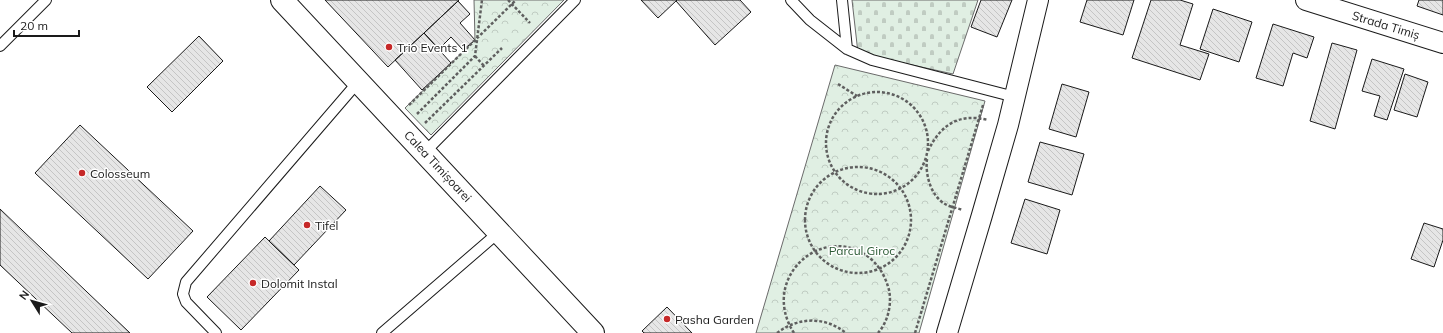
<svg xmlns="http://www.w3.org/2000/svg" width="1443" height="333" viewBox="0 0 1443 333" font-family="Mulish,sans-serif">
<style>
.forest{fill:url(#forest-crowns);stroke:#6a6a6a}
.cemetery{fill:url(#cemetery-stones);stroke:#6a6a6a}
.building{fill:url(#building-back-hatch);stroke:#1a1a1a}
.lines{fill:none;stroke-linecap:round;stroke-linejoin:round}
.service-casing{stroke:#1a1a1a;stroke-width:12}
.minor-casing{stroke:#1a1a1a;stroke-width:22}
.secondary-casing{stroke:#1a1a1a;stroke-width:24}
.path{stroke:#5f5f5f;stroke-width:2.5;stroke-dasharray:3 2;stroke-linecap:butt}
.service{stroke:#fff;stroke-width:10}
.minor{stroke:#fff;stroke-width:20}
.secondary{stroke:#fff;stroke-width:22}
.poi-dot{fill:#c62828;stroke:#fff;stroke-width:1.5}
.labels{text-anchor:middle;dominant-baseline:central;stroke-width:3;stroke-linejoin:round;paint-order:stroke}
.street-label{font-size:12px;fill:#1a1a1a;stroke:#fff}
.poi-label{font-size:12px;fill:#1a1a1a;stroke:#fff;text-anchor:start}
.park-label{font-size:12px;fill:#2b5a34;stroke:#fff}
</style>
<defs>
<pattern id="forest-crowns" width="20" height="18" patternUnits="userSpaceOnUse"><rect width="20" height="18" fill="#e0efe3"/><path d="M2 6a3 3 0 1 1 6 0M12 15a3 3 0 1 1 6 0" fill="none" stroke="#c0ccc2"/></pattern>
<pattern id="cemetery-stones" width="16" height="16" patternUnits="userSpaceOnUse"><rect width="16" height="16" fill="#e0efe3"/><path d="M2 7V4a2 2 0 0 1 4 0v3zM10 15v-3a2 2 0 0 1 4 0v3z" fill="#c0ccc2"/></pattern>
<pattern id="building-back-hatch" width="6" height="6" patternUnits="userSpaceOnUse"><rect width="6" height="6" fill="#e6e6e6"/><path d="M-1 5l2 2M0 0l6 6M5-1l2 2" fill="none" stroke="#c5c5c5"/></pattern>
</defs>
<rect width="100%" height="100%" fill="#fff"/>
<path class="forest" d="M474,0h90l-133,135 -26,-27 70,-68z
M835,65l150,36 -66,232h-163z"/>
<path class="cemetery" d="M852,0h126l-25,74 -95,-21z"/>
<path class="building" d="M325,0h134l-71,67z
M641,0h36l-19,18z
M677,0h63l11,12 -36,33 -39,-44z
M981,0h31l-15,37 -26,-10z
M1087,0h47l-11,35 -43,-13z
M1151,0h29l13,4 -13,41 29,9 -9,26 -68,-22z
M1419,0h24v15l-26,-9z
M458,1l12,13 -10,9 15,17 -12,10 -12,-13 -12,12 -15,-16z
M1213,9l39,13 -13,40 -39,-13z
M1273,24l41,13 -7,21 -14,-5 -10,33 -27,-8z
M424,33l27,30 -29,27 -27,-30z
M199,36l24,25 -51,51 -25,-25z
M1332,43l25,7 -22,79 -25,-8z
M1372,59l32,10 -17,51 -13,-4 6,-20 -18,-5z
M1405,74l23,8 -11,35 -23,-7z
M1062,84l27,8 -13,45 -27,-8z
M80,125l113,106 -45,48 -113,-106z
M1040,142l44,12 -12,41 -44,-13z
M320,186l26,24 -52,55 -25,-24z
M1025,199l35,11 -13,44 -36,-11z
M0,209l130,124h-58l-72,-68z
M1424,223l19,6v11l-9,27 -23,-8z
M265,237l34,33 -58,60 -34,-33z
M667,307l25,26h-48l-2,-2z"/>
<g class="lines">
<g class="service-casing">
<path id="service" d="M791,0l19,20 37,29 25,11 143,37
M842,0l5,49
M0,46l46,-46
M425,152l150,-152
M216,333l-30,-31 -3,-8 3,-12 172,-200
M382,333l117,-101"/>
</g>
<g class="minor-casing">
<path id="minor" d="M1306,0l137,43
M947,333l35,-118 26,-90 30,-125"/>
</g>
<g class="secondary-casing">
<path id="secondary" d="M282,0l311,333"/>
</g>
<path class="path" d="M508,0l22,23
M475,56l9,10
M838,84l19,12
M826 143a51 51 0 1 1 102 0a51 51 0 1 1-102 0Z
M409,105l107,-105
M417,114l58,-58 7,-56
M425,123l77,-75
M928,151c13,-27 31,-38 60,-31
M927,159c-2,16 4,37 18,45 5,3 12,4 18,6
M805 220a53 53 0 1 1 106 0a53 53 0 1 1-106 0Z
M777,333c21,-16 48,-17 69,0
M794,333c-36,-56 31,-113 77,-74 9,8 15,19 18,31 3,14 -1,32 -11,43
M915,333l68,-228"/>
<use href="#service" class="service"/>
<use href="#minor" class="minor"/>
<use href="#secondary" class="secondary"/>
</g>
<g class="poi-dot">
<circle cx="389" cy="47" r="4"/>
<circle cx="82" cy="173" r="4"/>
<circle cx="307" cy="225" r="4"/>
<circle cx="253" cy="283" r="4"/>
<circle cx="667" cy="319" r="4"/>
</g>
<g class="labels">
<g class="street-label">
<text transform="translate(1386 25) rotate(17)">Strada Timiș</text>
<text transform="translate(438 166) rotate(47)">Calea Timișoarei</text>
</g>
<g class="poi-label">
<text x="397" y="47">Trio Events 1</text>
<text x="90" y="173">Colosseum</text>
<text x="315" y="225">Tifel</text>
<text x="261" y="283">Dolomit Instal</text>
<text x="675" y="319">Pasha Garden</text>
</g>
<g class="park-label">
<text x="862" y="250">Parcul Giroc</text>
</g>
</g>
<g transform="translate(32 301) rotate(307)" stroke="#ffffff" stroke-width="3" paint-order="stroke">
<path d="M0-3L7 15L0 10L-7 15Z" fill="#1a1a1a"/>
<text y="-6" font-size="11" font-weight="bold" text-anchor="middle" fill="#1a1a1a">N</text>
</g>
<path d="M14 30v6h65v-6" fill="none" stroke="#1a1a1a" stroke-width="2"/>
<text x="20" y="30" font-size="12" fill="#1a1a1a" stroke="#ffffff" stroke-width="3" paint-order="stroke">20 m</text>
</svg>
